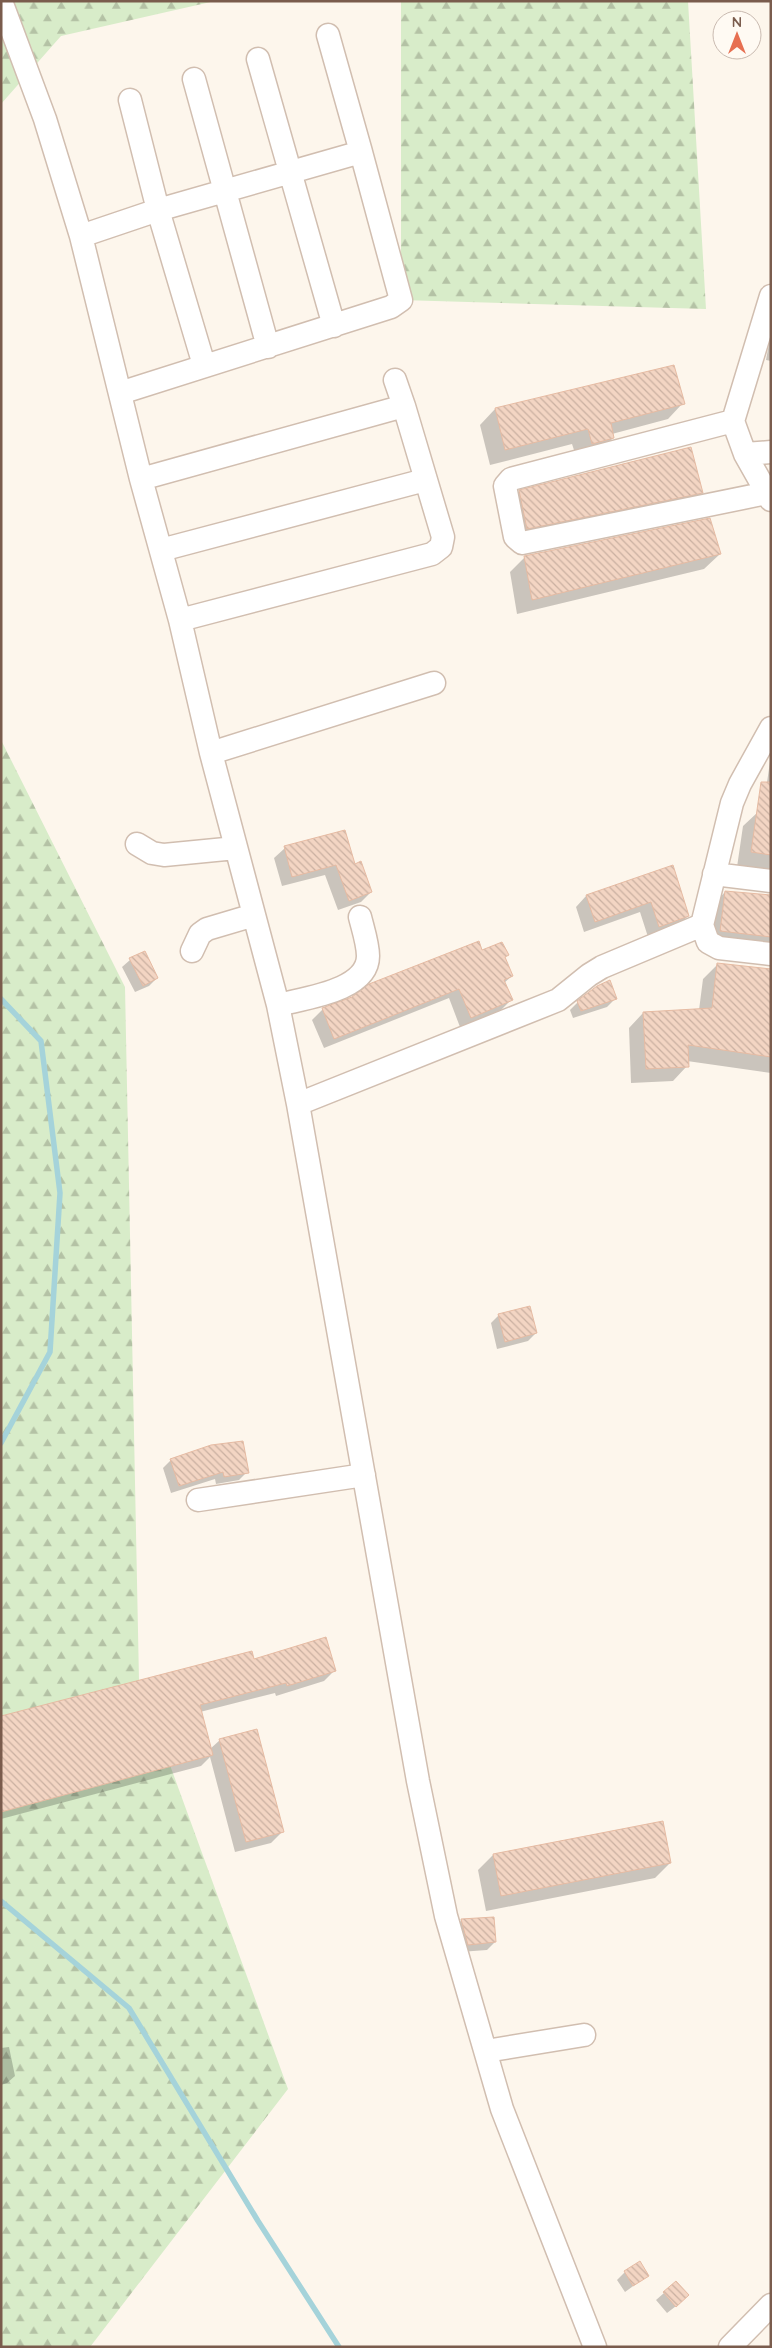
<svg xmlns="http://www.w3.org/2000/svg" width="772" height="2348" viewBox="0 0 772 2348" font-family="Quicksand,sans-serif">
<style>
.forest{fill:url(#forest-firs)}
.shadow{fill:#0003}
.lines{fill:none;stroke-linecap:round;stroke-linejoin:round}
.stream{stroke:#a5d3da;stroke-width:5.5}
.building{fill:url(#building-back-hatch);stroke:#e6bba3}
.minor-casing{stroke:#d1beb0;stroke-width:25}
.minor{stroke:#fff;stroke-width:22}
</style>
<defs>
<pattern id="forest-firs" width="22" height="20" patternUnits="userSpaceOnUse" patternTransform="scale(1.25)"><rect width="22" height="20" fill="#d8ecc9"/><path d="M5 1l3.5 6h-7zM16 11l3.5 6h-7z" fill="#b4c2a5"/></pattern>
<pattern id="building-back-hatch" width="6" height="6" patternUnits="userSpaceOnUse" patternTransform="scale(1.25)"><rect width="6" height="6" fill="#f3d5c3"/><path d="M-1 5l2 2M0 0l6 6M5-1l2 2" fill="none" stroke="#cab0a1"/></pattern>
</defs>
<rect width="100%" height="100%" fill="#fdf6ec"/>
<path class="forest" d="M1,1h214l-154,35 -60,68z
M401,1h287l18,308 -305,-9z
M1,740l124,247 14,693 149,409 -198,258h-89z"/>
<path class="shadow" d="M771,333v28l-5,-1z
M673,366l10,37 -15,16 -56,15 1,4 -15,15 -21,6 -5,-15 -82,21 -10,-40 15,-16z
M520,492h182l-16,16 -174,35 -7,-36z
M720,554l-16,15 -187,45 -7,-42 15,-15z
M771,755v41h-6z
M758,812l13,1v58l-34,-4 6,-41z
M285,848l69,17 17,27 -10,10 -23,8 -13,-35 -43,11 -8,-28z
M672,867l16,49 -11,11 -29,10 -8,-25 -56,20 -8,-25 10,-11z
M725,892l46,4v57l-65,-8 5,-38z
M481,952l26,3 -3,3 8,18 -8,7 7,17 -10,10 -41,17 -11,-29 -125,50 -12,-28 11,-11z
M130,960l27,18 -8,8 -14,6 -13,-25z
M717,965l54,5v103l-84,-12v5l-14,15 -42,2 -2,-55 14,-15 56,-3 4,-31z
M615,999l-8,8 -34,11 -3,-8 8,-8z
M499,1315l37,18 -8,8 -31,8 -6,-26z
M171,1460l76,12 -8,8 -23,4 -1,-5 -44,14 -8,-25z
M253,1660l82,10 -11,11 -48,15 -1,-3 -75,19 10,37 10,-9 62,92 -11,11 -36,9 -25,-95 -9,9 -200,53v-102z
M493,1855l177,8 -15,15 -169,33 -8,-41z
M493,1918l2,24 -8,8 -27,2 -6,-24 7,-7z
M9,2047l6,29 -8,7 -6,2v-37z
M625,2272l22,4 -22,16 -8,-12z
M664,2293l16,10 -13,10 -11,-13z"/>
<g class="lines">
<path class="stream" d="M1,999l40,42 19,152 -10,159 -49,91
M1,1901l128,107 129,213 81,126"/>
</g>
<path class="building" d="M674,365l11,39 -74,19 3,15 -22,6 -4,-15 -83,21 -10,-42z
M691,447l12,46 -176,36 -8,-39z
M710,518l11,36 -189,46 -8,-44z
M761,782h10v73l-20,-3z
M345,830l10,34 6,-3 11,31 -23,9 -13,-36 -44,12 -8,-31z
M673,865l16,51 -30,11 -8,-25 -56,20 -9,-27z
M725,891l46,4v42l-51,-6z
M479,941l3,9 20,-8 7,13 -4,2 8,19 -9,4 9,20 -42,18 -12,-29 -125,50 -12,-31 30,-11 17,-13z
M145,951l13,27 -15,8 -14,-28z
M717,963l54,6v88l-83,-12 1,22 -43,2 -3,-57 69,-4z
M610,980l7,19 -36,12 -4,-10 20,-15z
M530,1306l7,27 -32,9 -7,-28z
M243,1441l6,32 -25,4 -1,-5 -44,14 -9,-27 41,-14z
M326,1637l10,34 -49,15 -1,-3 -86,22 13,50 -212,57v-96l251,-65 2,8z
M257,1729l27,103 -38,10 -27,-103z
M663,1821l8,42 -170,33 -8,-42z
M494,1917l2,25 -28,3 -7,-26z
M640,2261l9,15 -16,10 -9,-15z
M676,2281l13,14 -13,12 -13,-15z"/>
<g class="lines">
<g class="minor-casing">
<path id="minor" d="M1,1l44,118 36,117 60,243 39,141 31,133 67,252 20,99 120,677 28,135 56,193 93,238
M258,59l76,267
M194,79l74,268
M130,100l28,110 46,155
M81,236l77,-26 203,-58 -33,-117
M771,296l-38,125 12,33 26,46
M120,393l271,-86 10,-7 -40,-148
M733,421l-222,58 -6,7 10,51 7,6 245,-50
M745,454l26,-2
M141,479l263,-73 -9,-26
M161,550l264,-70
M180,620l252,-66 9,-7 2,-10 -39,-131
M211,753l223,-70
M137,844l15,9 12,2 72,-7
M714,874l57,7
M702,925l6,17 11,6 52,6
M192,951l8,-17 7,-5 47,-14
M278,1005c26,-7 90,-14 90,-49 0,-12 -5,-27 -8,-39
M298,1104l260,-104 31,-25 13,-8 100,-42 30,-122 8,-19 31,-56
M198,1500l166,-25
M486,2051l98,-16
M730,2347l41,-42"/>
</g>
<use href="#minor" class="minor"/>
</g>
<rect width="772" height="2348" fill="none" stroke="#7a5c4d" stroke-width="5"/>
<g transform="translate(737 35)"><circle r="24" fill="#fffaf3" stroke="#cabbb1"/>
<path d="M0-4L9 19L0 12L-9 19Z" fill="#e76f51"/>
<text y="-8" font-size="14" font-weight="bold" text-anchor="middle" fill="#7a5c4d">N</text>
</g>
</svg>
